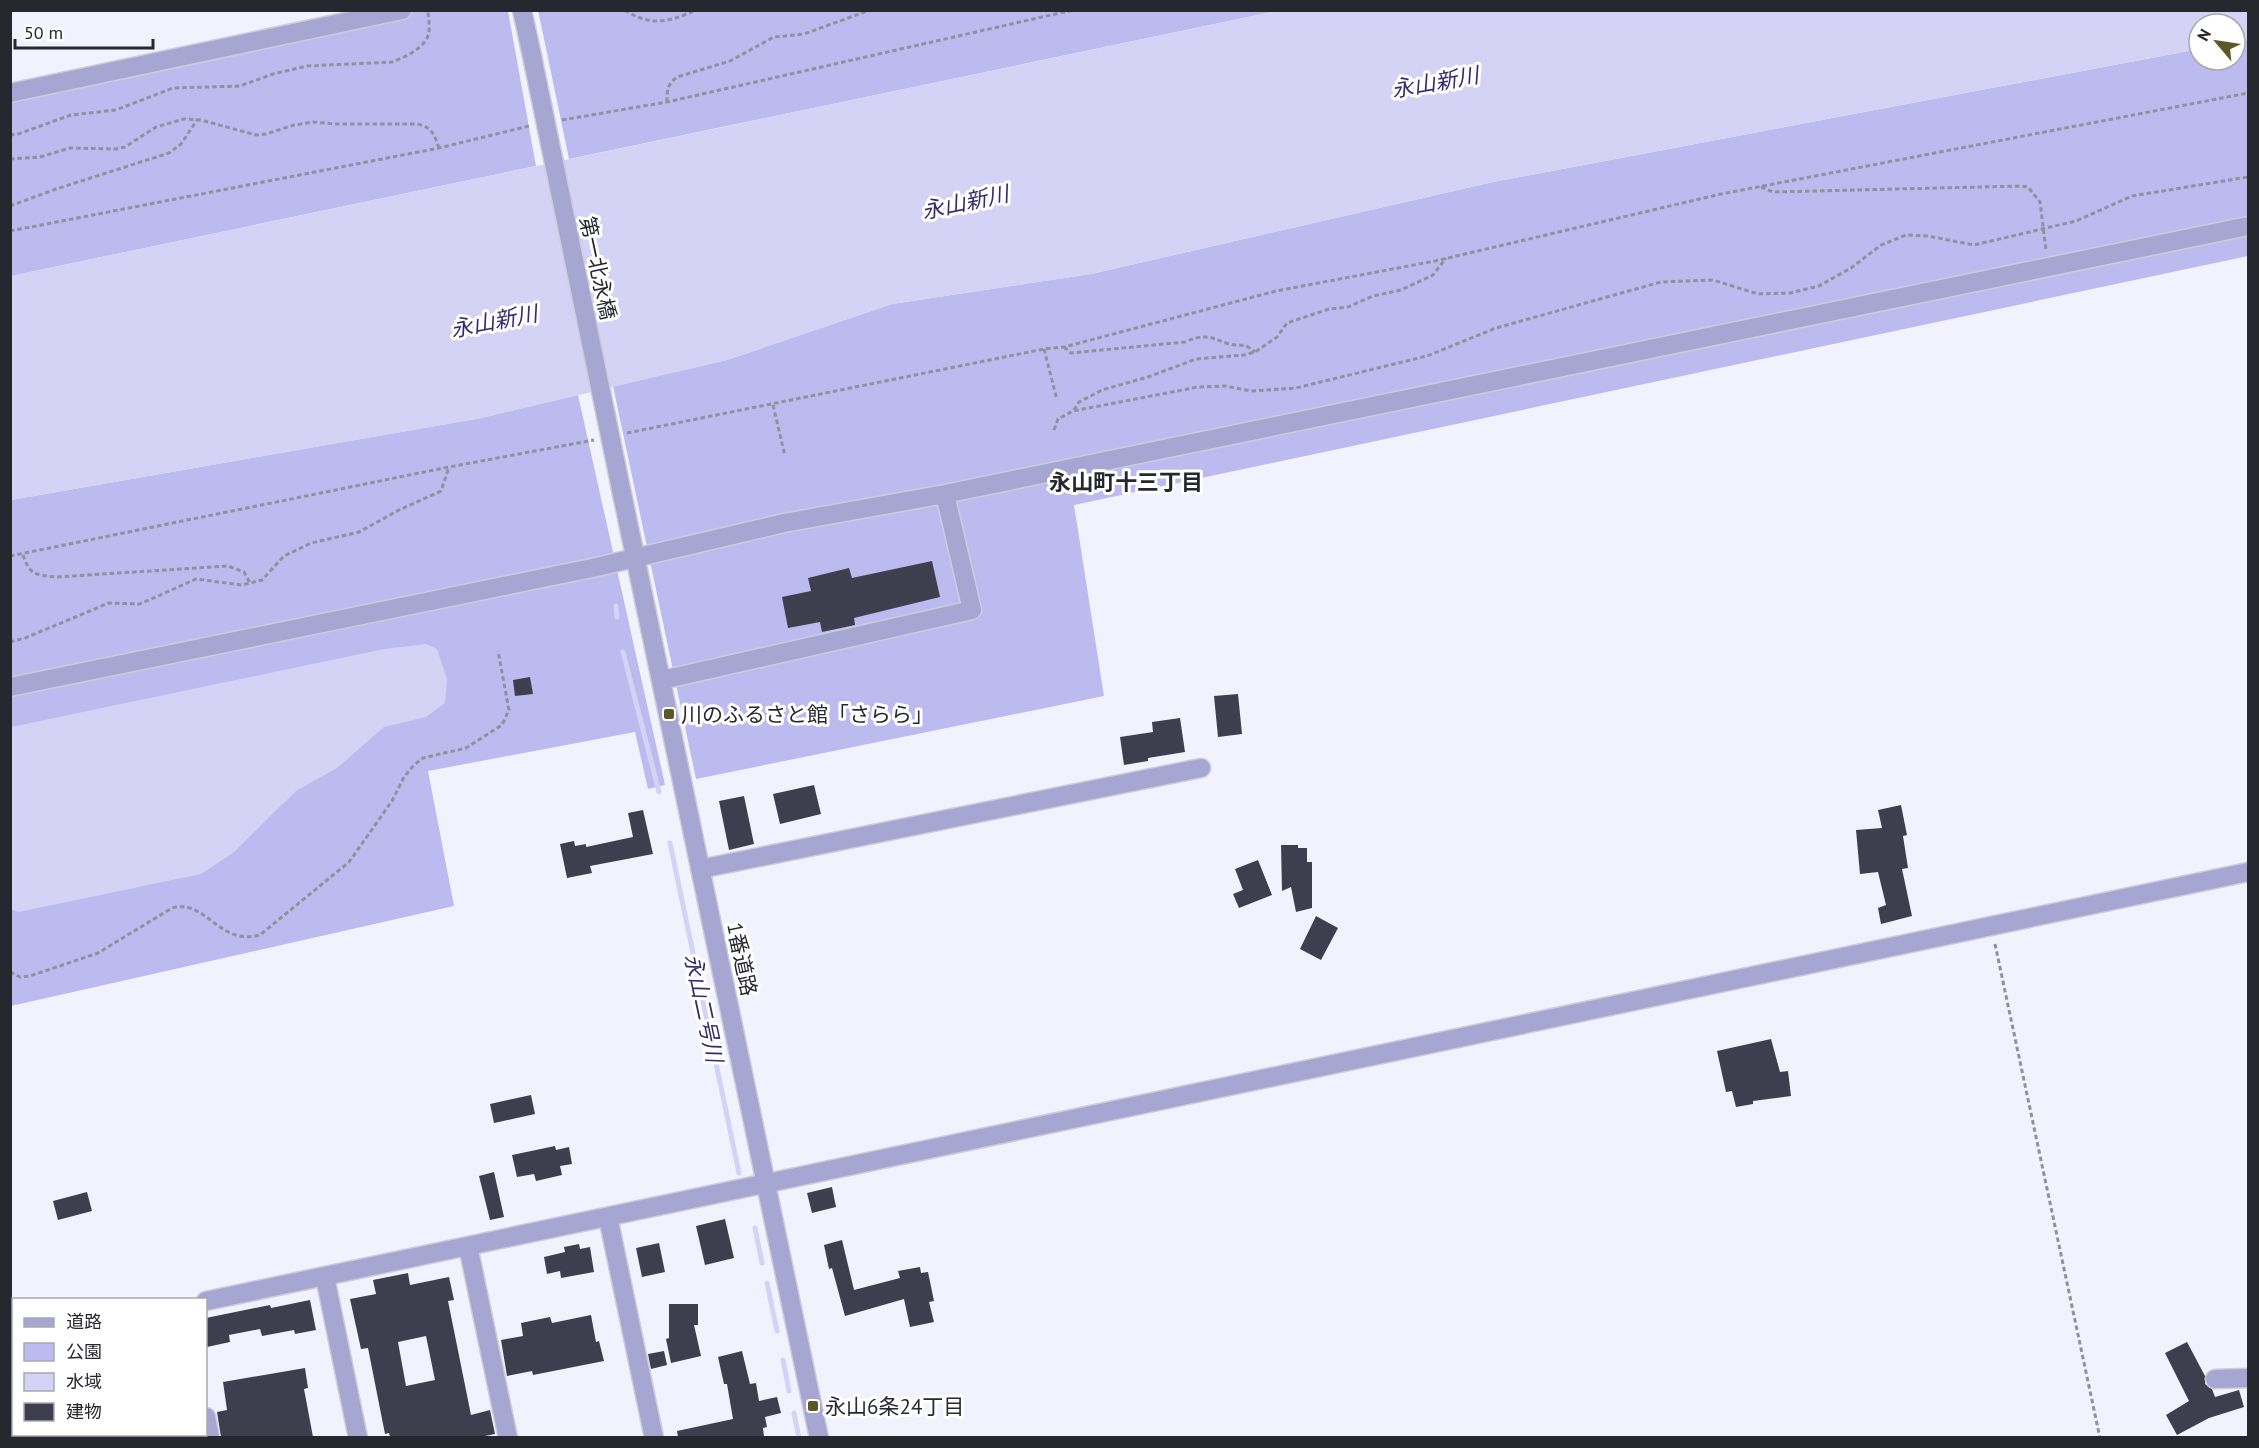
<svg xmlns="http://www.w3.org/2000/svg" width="2259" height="1448" viewBox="0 0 2259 1448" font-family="'PT Sans','Noto Sans JP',sans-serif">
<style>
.green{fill:#bdbaef}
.water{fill:#d4d2f5}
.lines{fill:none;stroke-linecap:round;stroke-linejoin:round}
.stream{stroke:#d4d2f5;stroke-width:5}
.building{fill:#3f3e4f;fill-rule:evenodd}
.minor-casing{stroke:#cdcdda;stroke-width:21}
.path{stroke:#91919b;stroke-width:3;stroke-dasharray:4.5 3;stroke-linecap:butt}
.minor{stroke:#a7a5d1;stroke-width:18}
.minor-bridge-casing{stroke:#cdcdda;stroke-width:21;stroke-linecap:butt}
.minor-bridge{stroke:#a7a5d1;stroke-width:18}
.poi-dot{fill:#5b5a27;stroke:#fff;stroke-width:2}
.labels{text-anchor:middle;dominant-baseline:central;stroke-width:6;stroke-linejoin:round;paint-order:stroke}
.street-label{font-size:21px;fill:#27272f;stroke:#fff}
.poi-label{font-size:21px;fill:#27272f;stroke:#fff;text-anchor:start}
.water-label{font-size:22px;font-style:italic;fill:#372a6d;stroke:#fff}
.neighbourhood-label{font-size:22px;font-weight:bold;fill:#27272f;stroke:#fff}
</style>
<rect width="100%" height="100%" fill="#f2f2ff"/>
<path class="green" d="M538,10l739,1 -708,148z
M403,11h105l28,155 -525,110 -1,-182z
M2248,40v216l-1174,249 30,191 -408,83 -83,-393 114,-26 165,-56 199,-30 402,-92 706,-133v11h36v-18z
M578,395l87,390 -17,4 -13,-57 -207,39 26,135 -443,100v-506l470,-82z"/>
<path class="water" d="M1277,11h971v29l-13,2v-18h-36v25l-706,133 -402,92 -199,30 -165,56 -245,58 -471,82v-224z
M426,644l11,5 10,30 -2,24 -19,14 -42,10 -47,41 -41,23 -63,62 -32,21 -182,38 -8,-2v-183l373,-78z"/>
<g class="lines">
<path class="stream" d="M616,606l1,11
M623,652l36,140
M670,843l69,330
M755,1228l7,35
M767,1283l10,48
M783,1360l6,31
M794,1413l5,25"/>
</g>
<path class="building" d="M932,561l8,36 -86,21 1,7 -33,7 -2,-10 -32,6 -6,-31 29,-6 -3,-13 41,-10 3,10z
M530,677l3,17 -18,2 -2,-16z
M1238,694l4,40 -24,3 -4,-41z
M1180,718l5,34 -37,6v3l-24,4 -4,-28 33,-5 -1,-10z
M814,785l7,29 -41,10 -7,-30z
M744,796l10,48 -25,6 -10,-49z
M1901,805l6,30 -4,1 5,32 -6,1 10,47 -31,8 -3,-16 8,-3 -8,-33 -18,2 -4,-44 26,-2 -4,-18z
M643,810l10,44 -63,12 2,7 -25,5 -7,-34 14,-3 1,5 11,-2v3l47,-10 -5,-24z
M1281,845h17v3h9v14h5v46l-16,4 -5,-25 -9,4z
M1258,860l14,35 -33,13 -6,-14 10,-4 -8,-21z
M1316,916l22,12 -17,32 -21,-11z
M1771,1039l9,33 8,-1 3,25 -38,5v3l-17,3 -4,-16 -6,1 -9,-41z
M531,1095l4,19 -41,9 -4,-19z
M555,1146l1,4 13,-3 3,17 -12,2 2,9 -26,6 -2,-7 -17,3 -5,-22z
M494,1172l10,45 -14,3 -11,-44z
M832,1187l4,20 -24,6 -5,-20z
M87,1192l5,19 -34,9 -5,-19z
M725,1219l9,39 -29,7 -9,-39z
M842,1240l12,50 46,-12 -2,-7 22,-4 1,6 7,-1 6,29 -5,1 5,20 -24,5 -6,-28 -59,17 -13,-48 -3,1 -5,-24z
M659,1243l6,29 -23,5 -6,-29z
M579,1244l1,5 10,-2 4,25 -33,6 -1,-7 -13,3 -3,-17 21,-5 -1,-5z
M408,1273l2,12 39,-8 5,23 -6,1 23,114 19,-5 5,24 -15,3h-90l-1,-4 -4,1 -17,-86 -7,1 -11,-50 26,-5 -3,-14zM426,1336l9,44 -29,6 -8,-44z
M310,1300l6,30 -21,4 -1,-4 -32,6 -2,-7 -31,6 1,7 -23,5 -1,-29 64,-13 1,3z
M669,1304h29v21h-4l7,31 -30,7 -5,-24 3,-1z
M591,1315l5,27 3,-1 5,20 -71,14 -1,-4 -25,5 -6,-36 22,-4 -2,-13 29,-6 2,6z
M2187,1342l18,34v8l7,5 3,8 24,-7 5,17 -35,11 -32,17 -11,-20 23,-14 -24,-48z
M664,1351l3,14 -16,4 -3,-15z
M742,1351l8,33 6,-1 3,18 18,-4 4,16 -16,4 2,10 -4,1 1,9h-86l-1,-6 56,-12 -6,-35h-3l-6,-27z
M305,1368l3,20 -4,1 9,48h-92l-4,-25 10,-2 -4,-28z"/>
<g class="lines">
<g class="minor-casing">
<path id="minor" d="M522,10l10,46
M10,93l392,-83
M621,489l198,949
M662,680l310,-70 -27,-116
M10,687l582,-119 192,-45 161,-29 1303,-268
M700,869l501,-101
M608,1217l46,221
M468,1246l40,192
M325,1277l33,161
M206,1301l2042,-429
M10,1341l4,-1
M2215,1379l33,-1
M206,1417l4,21
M66,1434l1,4"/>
</g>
<path class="path" d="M625,10c25,17 45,12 71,0
M667,102c0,-12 0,-17 10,-25l53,-16 44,-24 30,-3 66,-24
M562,120l105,-18 406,-92
M10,135l8,-1 53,-19 45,-5 57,-22 67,-2 33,-12 34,-8 85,-4c13,-5 36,-15 37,-31 1,-7 -1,-14 -1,-21
M10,159l30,-2 30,-9 46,1 9,-2 31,-20 28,-8 17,1 55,15 10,-1 28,-9 19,-3 22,2h82c15,3 17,10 22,24
M1761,187l12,5 248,-6 7,1 12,15 6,48
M10,206l46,-17 113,-36 12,-9 16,-24
M10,231l429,-83 90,-22
M1064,347l7,6 114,-11c31,-14 33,6 60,3l10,7
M1044,349l13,51
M773,405l12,51
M1074,410l5,-8 23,-12 46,-13 48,-18 48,-4 11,-3 22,-15 10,-14 42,-14 19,-2 25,-11 28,-6 32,-15 13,-17
M1054,430l4,-11 15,-8 125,-24 27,-1 26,5 45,-3 131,-32 69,-28 165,-46 52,-2 45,14 32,-1 29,-7 32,-18 30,-23 25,-10 22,1 46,9 102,-24 56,-25 116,-19
M627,433l417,-84 20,-2 212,-56 159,-30 286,-67 527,-101
M23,555c7,20 12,20 33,22l172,-11 16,6 6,11
M10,556l439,-89 145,-27
M10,642l15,-4 84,-35 31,1 56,-25 46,6 20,-5 22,-24 27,-13 48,-11 40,-22 42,-19 8,-24
M1995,944l105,494
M10,972l10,5 10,-1 68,-23 74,-45c36,-9 45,38 88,27l89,-73 43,-61 12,-24 10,-12 9,-7 43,-10 36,-23 7,-15 -11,-59"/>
<use href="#minor" class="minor"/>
<g class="minor-bridge-casing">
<path id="minor-bridge" d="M532,56l89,433"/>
</g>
<use href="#minor-bridge" class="minor-bridge"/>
</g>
<g class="poi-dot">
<rect x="663" y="708" width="12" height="12" rx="3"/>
<rect x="807" y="1400" width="12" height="12" rx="3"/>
</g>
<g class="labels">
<g class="street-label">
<text transform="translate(598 268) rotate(78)">第一北永橋</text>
<text transform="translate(742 959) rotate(78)">1番道路</text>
</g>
<g class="poi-label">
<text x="681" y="714">川のふるさと館「さらら」</text>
<text x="825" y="1406">永山6条24丁目</text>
</g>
<g class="water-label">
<text transform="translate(1435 82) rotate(-10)">永山新川</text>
<text transform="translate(965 202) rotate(-12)">永山新川</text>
<text transform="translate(494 321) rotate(-11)">永山新川</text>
<text transform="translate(704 1008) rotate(78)">永山二号川</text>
</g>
<g class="neighbourhood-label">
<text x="1126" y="482">永山町十三丁目</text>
</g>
</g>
<rect width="2259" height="1448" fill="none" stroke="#27272f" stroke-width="24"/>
<rect x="12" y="1298" width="195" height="138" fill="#ffffff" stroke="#a9a9ac" stroke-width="1.5"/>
<rect x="24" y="1318" width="30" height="9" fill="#a7a5d1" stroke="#a9a9ac" stroke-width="1.5"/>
<text x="66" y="1328" font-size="18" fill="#27272f">道路</text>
<rect x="24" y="1343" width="30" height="18" fill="#bdbaef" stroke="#a9a9ac" stroke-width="1.5"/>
<text x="66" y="1358" font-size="18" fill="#27272f">公園</text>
<rect x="24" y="1373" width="30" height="18" fill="#d4d2f5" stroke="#a9a9ac" stroke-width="1.5"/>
<text x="66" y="1388" font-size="18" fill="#27272f">水域</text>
<rect x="24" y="1403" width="30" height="18" fill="#3f3e4f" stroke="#a9a9ac" stroke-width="1.5"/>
<text x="66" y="1418" font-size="18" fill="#27272f">建物</text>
<g transform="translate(2217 42) rotate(299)"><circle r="28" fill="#ffffff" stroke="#a9a9ac" stroke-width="1.5"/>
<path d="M0-4.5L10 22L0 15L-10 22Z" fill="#5b5a27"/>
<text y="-9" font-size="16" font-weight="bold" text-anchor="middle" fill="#27272f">N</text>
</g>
<path d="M15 39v9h138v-9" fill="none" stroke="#27272f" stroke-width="3"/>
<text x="24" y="39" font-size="18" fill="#27272f" stroke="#ffffff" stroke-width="4.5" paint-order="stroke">50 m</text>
</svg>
